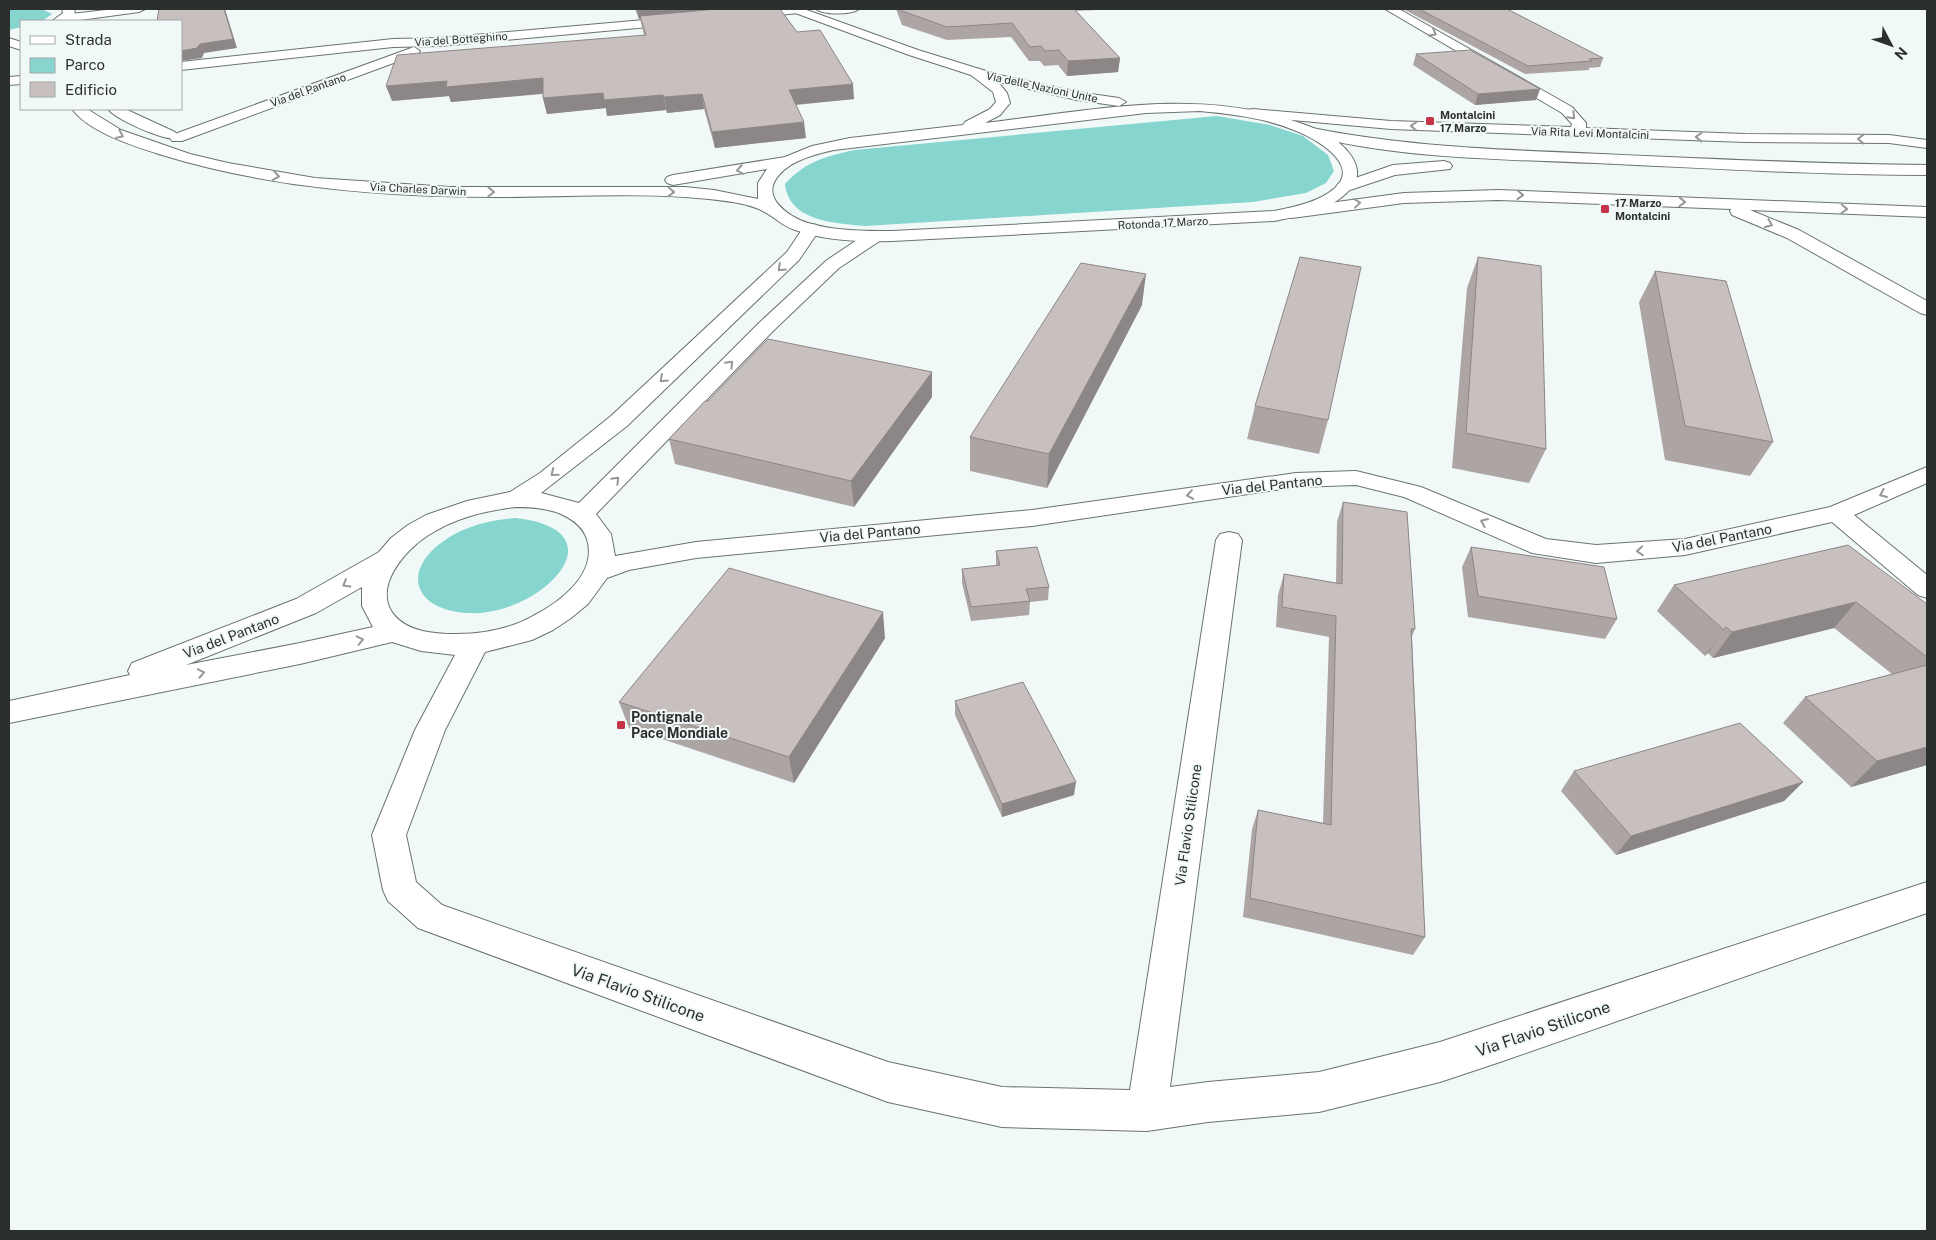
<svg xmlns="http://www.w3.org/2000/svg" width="1936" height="1240" viewBox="0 0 1936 1240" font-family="'Public Sans',sans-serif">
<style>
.green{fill:#86d5ce}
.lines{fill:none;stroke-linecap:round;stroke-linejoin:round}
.street-casing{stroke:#6b7272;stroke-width:2}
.secondary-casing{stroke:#6b7272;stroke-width:2}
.highway-casing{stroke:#6b7272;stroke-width:2}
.street{fill:#fff;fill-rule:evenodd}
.secondary{fill:#fff;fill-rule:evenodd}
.highway{fill:#fff;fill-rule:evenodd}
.wall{fill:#aca5a4}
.shaded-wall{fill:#8c8686}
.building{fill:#c8c0bf;stroke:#8c8686}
.oneway{stroke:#969797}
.poi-dot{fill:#c43347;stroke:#f1f9f8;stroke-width:2}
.labels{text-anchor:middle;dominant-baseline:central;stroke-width:4;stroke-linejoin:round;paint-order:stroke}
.far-street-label{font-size:11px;fill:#2c2f2f;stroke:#f1f9f8}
.far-poi-label{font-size:11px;font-weight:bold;fill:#2c2f2f;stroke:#f1f9f8;text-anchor:start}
.street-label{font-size:14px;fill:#2c2f2f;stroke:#f1f9f8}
.poi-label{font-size:14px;font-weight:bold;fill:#2c2f2f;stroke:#f1f9f8;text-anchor:start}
.near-street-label{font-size:16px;fill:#2c2f2f;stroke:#f1f9f8}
</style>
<rect width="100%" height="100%" fill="#f1f9f8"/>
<path class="green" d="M26,9l18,1 8,4 -10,7h-21v6l-12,3v-20z
M1217,116l53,9 33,11 25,19 6,16 -8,12 -20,10 -53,9 -388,24c-29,-3 -76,-4 -80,-42 21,-23 40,-27 69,-34z
M516,518c110,13 22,99 -47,95 -56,-2 -70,-44 -21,-75 21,-13 44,-18 68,-20z"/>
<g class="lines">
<g class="street-casing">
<path id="street" d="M114,9h31l-6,3 -66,9h-14l-2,-2 6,-4z
M775,9l30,1 -6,3 -54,5 -6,-3 6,-3z
M816,9h43c-7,6 -36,6 -43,0z
M1385,9h14l173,98 14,16v5l159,6 144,1 38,5v8l-38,-5 -144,-1 -354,-13 -143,-13 -2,-3 2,-3 5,-1 138,12 180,6 1,-3 -10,-11z
M678,17l6,4 -2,3 -243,22 -46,1 -212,23v-8l212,-23 46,-1z
M414,47l6,4 -2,3 -236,87h-10l-2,-3 2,-3z
M21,76v8l-12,1v-8z
M1498,190l429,17v10l-177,-7 49,20 128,71v14l-7,-2 -133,-75 -55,-23 -2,-4 1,-2 -233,-9 -94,3 -112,15 -6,-1 -2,-4 2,-4 6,-1 112,-15z
M811,224l6,1 3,4 -21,31 -172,166 -86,67 38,10 180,-180 68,-63 42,-28 6,-1 6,1 3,4 -3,4 -42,28 -66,63 -177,183 15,20 4,22 81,-14 336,-32 264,-37 60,-2 65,16 125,52 50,6 89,-6 145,-32 97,-40v16l-73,32 73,60v23l-9,-3 -86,-73 -147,33 -89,8 -64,-10 -128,-56 -48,-12 -60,2 -264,39 -336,32 -67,12 -22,8 -19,26 -17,14 -18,12 -21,10 -47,12 -40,78 -39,105 10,47 26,23 446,157 114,25 128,3 86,-550 4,-6 9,-2 9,2 4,6 -72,547 38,-5 111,-10 121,-30 487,-160v31l-427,149 -60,20 -121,30 -111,10 -61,9 -145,-4 -114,-25 -470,-174 -30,-27 -5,-11 -11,-55 43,-105 40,-75 -34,-4 -29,-9 -92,22 -291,59v-22l121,-26 -2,-4 4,-8 164,-64 83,-47 12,-14 17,-13 18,-10 41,-14 43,-9 30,-19 71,-57 176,-164 18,-27zM516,507c15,0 31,1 45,7 13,6 24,14 27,29 7,33 -29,60 -55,73 -23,13 -50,18 -76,18 -22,0 -49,-2 -63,-19 -22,-27 11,-65 33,-79 27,-18 57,-25 89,-29zM362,587v19l11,21 -73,16 -114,22 130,-52z"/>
</g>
<g class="secondary-casing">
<path id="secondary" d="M62,9h12l1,5 -9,7h-14l11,-8z
M788,9h16l114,41 81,25 78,17 42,6 7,4 -7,4 -42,-6 -79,-18 9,11 3,10 -10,12 -15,8c103,-12 212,-36 312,-1 19,6 40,15 52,31 8,10 12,23 3,34 -18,23 -51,29 -78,34l-382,20c-32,1 -66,0 -97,-11 -13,-4 -20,-13 -32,-19 -15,-8 -37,-10 -54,-12 -70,-7 -141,-2 -212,-2 -113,0 -227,-9 -335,-42 -28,-9 -72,-22 -90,-46h15l34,21 69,24 38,9 87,15 135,9h235l29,3 44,9v-16l9,-14 -94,16 -6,-2 -2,-3 2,-3 6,-2 112,-18 27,-11 38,-8 113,-13 2,-3 25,-13 6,-7 -3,-10 -22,-17 -62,-20 -119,-44zM1200,111c32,3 64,7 94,19 18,7 68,33 41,58 -16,14 -41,19 -61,23l-382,20c-28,0 -57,0 -84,-8 -19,-6 -49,-26 -29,-48 13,-15 37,-21 55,-25l312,-37z
M9,38l12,4v8l-12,-4z
M108,109h17l50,23 2,3 -2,3c-11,3 -60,-19 -67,-29z"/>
</g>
<g class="highway-casing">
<path id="highway" d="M1312,128c96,19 192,22 290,26 108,5 216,10 325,11v10c-110,0 -221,-7 -332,-12 -96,-4 -194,-4 -288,-28l-2,-3 2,-3z
M1444,161l6,2 2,3 -2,3 -55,6 -51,17 -6,-2 -2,-3 2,-3 55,-19z"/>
</g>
<use href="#street" class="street"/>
<use href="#secondary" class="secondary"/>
<use href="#highway" class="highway"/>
</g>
<path class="wall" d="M635,9h69l1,1 92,22 57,67 -58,6 10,33 -91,10 -11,-39 -37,4 -1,-3 -59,6 -1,-8 -59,6 -4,-16v-4l-92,8 -2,-6 -57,5 252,-66 -4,-16h-1z
M896,9h222l-42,2 44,47 -2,14 -51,4 -9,-11 -14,1 -4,-5h-11l-18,-24 -64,3 -45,-15z
M1403,9h104l96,49 -3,9 -11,1v2l-64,4z
M1416,54l124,35 -4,11 -61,5 -62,-40z
M1478,257l68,192 -17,34 -77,-15 15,-180z
M1655,271l118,171 -23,34 -85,-16 -26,-158z
M1142,305l-95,183 -77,-17v-34z
M932,397l-78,110 -179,-43 -6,-25 39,-38z
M1255,406l73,14 -9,34 -72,-15z
M1343,502l72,127 -3,7 13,301 -12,18 -170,-38 9,-88 6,-19 65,13 6,-186 -53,-10 2,-32 6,-21 52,9 1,-61z
M1471,547l146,72 -12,20 -137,-22 -6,-50z
M996,551l53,36 -1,13 -18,2 -1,13 -58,6 -9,-38v-14l34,-3z
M1674,585l253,19v161l-76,22 -68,-64 22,-26 87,-23 -58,-46 -121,30 -5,-5 -3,3 -48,-45z
M885,638l-91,145 -165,-55 -10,-26z
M955,701l119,94 -72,22 -47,-102z
M1574,771l229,11 -19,19 -168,54 -55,-64z"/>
<path class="shaded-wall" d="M224,9h1l12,39 -33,5 -2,5 -21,3v-10z
M646,9h58l1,4 -65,3v3h-1l-2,-9z
M1120,58l-2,14 -51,4 1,-15z
M543,78l4,15 -96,9 -2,-6 -57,5 -6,-15 61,-5z
M853,84l1,15 -63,6 -2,-15z
M1540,89l-4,11 -61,5 3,-11z
M603,93l60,2 3,15 -59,6 -1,-8 -59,6 -4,-16z
M702,94l2,15 -37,4 -3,-16z
M804,122l2,16 -91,10 -3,-16z
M1146,274l-4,31 -95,183 2,-34z
M932,372v25l-78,110 -3,-26z
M1856,602l-22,26 -121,30 19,-26z
M883,612l2,26 -91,145 -5,-26z
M1726,627l-18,26 -3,3 19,-26z
M1927,747v18l-76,22 26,-26z
M1076,782l-2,13 -72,22v-13z
M1803,782l-19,19 -168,54 15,-19z"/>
<path class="building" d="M159,9h65l9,30 -33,5 -3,4 -16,3v-30h-24z
M717,9h63l17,23 23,-2 33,54 -64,6 15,32 -92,10 -10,-38 -38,3 -1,-2 -59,5 -1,-7 -60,5v-20l-97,9 1,-6 -61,5 11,-31 249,-20 -6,-19z
M901,9h173l46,49 -52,3 -9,-11 -14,1 -4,-5 -11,1 -18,-24 -65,4 -45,-16z
M1419,9h88l96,49 -14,1 3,2 -64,5z
M1470,50l70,39 -62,5 -62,-40z
M1300,257l61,10 -33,153 -73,-14z
M1478,257l63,9 5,183 -80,-16z
M1081,263l65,11 -97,180 -79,-17z
M1655,271l71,10 47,161 -88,-16z
M768,339l164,33 -81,109 -182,-42 36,-38h3z
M1343,502l64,10 8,117h-4l14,308 -175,-39 8,-88 73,15 5,-209 -54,-9 2,-33 58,10z
M1848,545l79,59v53l-71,-55 -124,30 -6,-5 -2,3 -50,-45z
M1037,547l12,40 -23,2 4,12 -59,6 -9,-38 38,-4 -4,-14z
M1471,547l133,20 13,52 -139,-23z
M729,568l154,44 -94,145 -170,-55z
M1927,665v82l-50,14 -72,-64z
M1023,682l53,100 -74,22 -47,-103z
M1740,723l63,59 -172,54 -57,-65z"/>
<defs><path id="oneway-chevron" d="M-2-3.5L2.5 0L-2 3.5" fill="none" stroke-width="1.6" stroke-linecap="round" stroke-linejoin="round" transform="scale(1.25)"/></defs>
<g class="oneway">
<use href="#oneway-chevron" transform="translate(1433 33) rotate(30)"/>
<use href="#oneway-chevron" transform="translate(1572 116) rotate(45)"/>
<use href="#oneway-chevron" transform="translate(1414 126) rotate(-178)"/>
<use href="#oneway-chevron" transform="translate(120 135) rotate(23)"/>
<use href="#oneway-chevron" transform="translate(1699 137) rotate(-178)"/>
<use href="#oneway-chevron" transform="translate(1861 139) rotate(-180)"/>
<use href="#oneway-chevron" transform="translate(740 170) rotate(169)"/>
<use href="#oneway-chevron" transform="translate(276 176) rotate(8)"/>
<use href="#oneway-chevron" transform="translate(491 192) rotate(1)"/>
<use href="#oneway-chevron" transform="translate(671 192) rotate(2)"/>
<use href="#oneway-chevron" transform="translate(1520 195) rotate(2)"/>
<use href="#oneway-chevron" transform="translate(1682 202) rotate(2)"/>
<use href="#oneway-chevron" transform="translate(1357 203) rotate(-7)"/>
<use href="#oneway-chevron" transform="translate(1844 209) rotate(2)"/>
<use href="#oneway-chevron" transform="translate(1769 224) rotate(23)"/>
<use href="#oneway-chevron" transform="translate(781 268) rotate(137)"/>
<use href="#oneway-chevron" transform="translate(730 364) rotate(-46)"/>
<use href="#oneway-chevron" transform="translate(663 379) rotate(137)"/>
<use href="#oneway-chevron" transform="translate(554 473) rotate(141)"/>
<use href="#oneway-chevron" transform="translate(616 480) rotate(-45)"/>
<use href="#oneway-chevron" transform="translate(1883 494) rotate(157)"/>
<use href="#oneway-chevron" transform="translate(1190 495) rotate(172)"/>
<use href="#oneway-chevron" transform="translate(1484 522) rotate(-157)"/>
<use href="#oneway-chevron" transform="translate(1640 551) rotate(175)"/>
<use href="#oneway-chevron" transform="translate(346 584) rotate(150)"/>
<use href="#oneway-chevron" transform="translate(360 640) rotate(-13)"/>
<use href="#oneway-chevron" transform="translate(201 673) rotate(-11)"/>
</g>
<g class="poi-dot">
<rect x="1425" y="116" width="10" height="10" rx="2.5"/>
<rect x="1600" y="204" width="10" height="10" rx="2.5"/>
<rect x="616" y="720" width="10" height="10" rx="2.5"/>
</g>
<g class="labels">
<g class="far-street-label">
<text transform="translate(461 39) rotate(-4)">Via del Botteghino</text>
<text transform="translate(1042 87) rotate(12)">Via delle Nazioni Unite</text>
<text transform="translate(308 90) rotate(-20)">Via del Pantano</text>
<text transform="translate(1590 133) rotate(2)">Via Rita Levi Montalcini</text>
<text transform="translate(418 189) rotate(3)">Via Charles Darwin</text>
<text transform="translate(1163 223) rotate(-3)">Rotonda 17 Marzo</text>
</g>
<g class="far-poi-label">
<text x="1440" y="115">Montalcini<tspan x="1440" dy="13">17 Marzo</tspan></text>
<text x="1615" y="203">17 Marzo<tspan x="1615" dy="13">Montalcini</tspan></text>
</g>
<g class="street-label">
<text transform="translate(1272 485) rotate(-6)">Via del Pantano</text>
<text transform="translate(870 533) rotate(-5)">Via del Pantano</text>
<text transform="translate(1722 538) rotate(-11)">Via del Pantano</text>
<text transform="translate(231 636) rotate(-21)">Via del Pantano</text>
<text transform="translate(1188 825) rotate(-82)">Via Flavio Stilicone</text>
</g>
<g class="poi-label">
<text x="631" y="717">Pontignale<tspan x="631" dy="16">Pace Mondiale</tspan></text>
</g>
<g class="near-street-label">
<text transform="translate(638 993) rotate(20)">Via Flavio Stilicone</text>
<text transform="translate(1543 1029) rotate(-19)">Via Flavio Stilicone</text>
</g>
</g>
<rect width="1936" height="1240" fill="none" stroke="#2c2f2f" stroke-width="20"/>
<rect x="20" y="20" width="162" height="90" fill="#f1f9f8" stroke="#a2a8a8"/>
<rect x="30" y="36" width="25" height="8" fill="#ffffff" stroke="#a2a8a8"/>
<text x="65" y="45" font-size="15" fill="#2c2f2f">Strada</text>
<rect x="30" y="58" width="25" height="15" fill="#86d5ce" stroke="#a2a8a8"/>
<text x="65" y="70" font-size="15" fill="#2c2f2f">Parco</text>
<rect x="30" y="82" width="25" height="15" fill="#c8c0bf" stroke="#a2a8a8"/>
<text x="65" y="95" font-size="15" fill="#2c2f2f">Edificio</text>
<g transform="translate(1891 45) rotate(131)" stroke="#f1f9f8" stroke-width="4" paint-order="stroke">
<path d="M0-4L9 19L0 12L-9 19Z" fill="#2c2f2f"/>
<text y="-8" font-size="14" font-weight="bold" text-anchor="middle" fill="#2c2f2f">N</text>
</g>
</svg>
